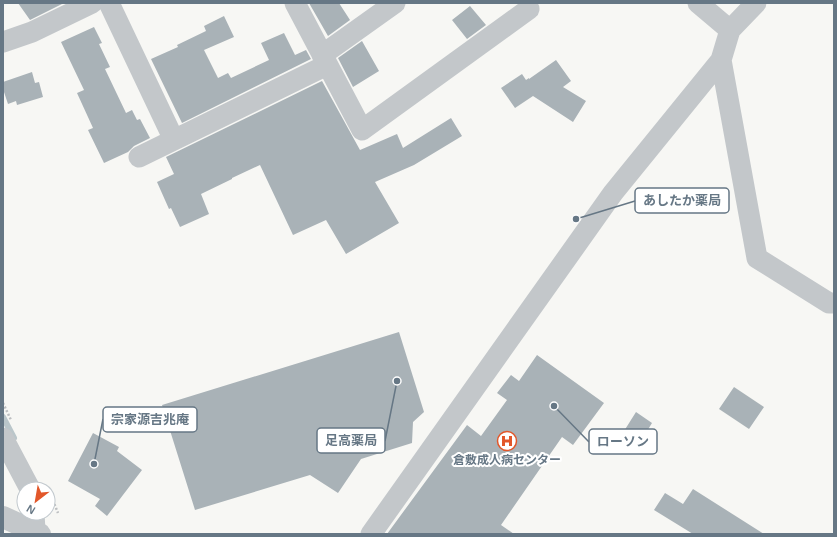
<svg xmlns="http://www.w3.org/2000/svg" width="837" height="537" viewBox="0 0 837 537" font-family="Arial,'Noto Sans JP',sans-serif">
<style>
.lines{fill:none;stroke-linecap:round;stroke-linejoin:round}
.stream{stroke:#bac6ca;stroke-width:6}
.building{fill:#a9b2b7}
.path{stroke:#bdbfc1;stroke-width:2.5;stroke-dasharray:2 2;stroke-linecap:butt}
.minor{stroke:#c3c7ca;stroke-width:21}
.tertiary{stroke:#c3c7ca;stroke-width:22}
.labels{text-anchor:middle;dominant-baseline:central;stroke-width:4;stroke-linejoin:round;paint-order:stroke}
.poi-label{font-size:12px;font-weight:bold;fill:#667785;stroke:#fff}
.leader{fill:none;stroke:#667785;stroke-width:1.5}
.callout-dot{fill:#667785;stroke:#fff;stroke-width:1.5}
.callout{fill:#fff;stroke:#667785;stroke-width:1.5}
.callout-label{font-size:13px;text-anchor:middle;font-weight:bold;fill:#667785}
</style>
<rect width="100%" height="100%" fill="#f7f7f4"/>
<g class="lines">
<path class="stream" d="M3,417l11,21"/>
</g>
<path class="building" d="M18,3h46l-34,17z
M309,3h30l11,17 -22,16z
M470,6l16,19 -19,14 -15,-19z
M224,16l10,21 -30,13 14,28 10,-5 3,5 38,-18 -8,-17 23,-10 11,22 11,-5 5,9 -129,64 -31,-64 27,-12 -1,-2 29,-14 -2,-5z
M94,27l8,16 -3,1 11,23 -5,2 21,44 6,-3 5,10 3,-1 10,19 -16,8 -6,6 -24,11 -16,-33 5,-2 -16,-35 7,-3 -23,-48z
M362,41l17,30 -26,16 -15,-29z
M556,60l15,21 -8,6 23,14 -13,21 -40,-26 -18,12 -14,-20 21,-14 4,6 3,-2v1z
M32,72l3,11 4,-1 4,15 -26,8 -1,-4 -8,3 -5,-15v-7z
M322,81l38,69 37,-16 6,14 48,-30 11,18 -48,29 -39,17 24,41 -53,31 -20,-34 -33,15 -33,-70 -28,13v1l-31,15 8,20 -29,13 -9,-19 -2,1 -12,-27 17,-8 -8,-17z
M399,332l25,80 -11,10 -1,21 -51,16 -23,34 -28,-18 -115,35 -33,-105z
M537,355l67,48 -31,42 -11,-8 -61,88 13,9h-127l80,-109 14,11 26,-36 -10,-7 14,-18 8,6z
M734,387l30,20 -15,22 -30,-20z
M636,412l16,11 -16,26 -17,-10z
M93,433l26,14 -2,4 25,19 -35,46 -12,-10 5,-7 -32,-18z
M693,489l71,45h-71l-39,-24 11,-17 18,11z"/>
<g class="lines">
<path class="path" d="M3,403l8,17
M50,493l8,20"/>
<path class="minor" d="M109,3l65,137
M295,3l67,127 167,-121
M698,3l32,27
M3,42l29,-10 60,-29
M322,55l73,-52
M721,60l36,198 72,45h5
M139,157l188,-92
M3,438l27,51
M34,513l1,18
M371,534l242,-341 108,-133 9,-30 26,-27"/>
<path class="tertiary" d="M3,517l37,17"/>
</g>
<defs>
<g id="hospital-ring" transform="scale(1)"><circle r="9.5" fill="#fff" stroke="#e2572a" stroke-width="1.5"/><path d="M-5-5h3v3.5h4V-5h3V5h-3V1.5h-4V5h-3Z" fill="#e2572a"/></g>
</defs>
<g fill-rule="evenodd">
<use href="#hospital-ring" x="507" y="441"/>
</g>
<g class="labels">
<g class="poi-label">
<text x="507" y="460">倉敷成人病センター</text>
</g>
</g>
<path class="leader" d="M576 219L635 201M94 464L103 419M397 381L385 441M554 406L589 442"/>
<g class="callout-dot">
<circle cx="576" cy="219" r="4"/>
<circle cx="94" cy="464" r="4"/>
<circle cx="397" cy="381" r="4"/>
<circle cx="554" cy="406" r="4"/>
</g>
<g class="callout">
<rect x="635" y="188" width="94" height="25" rx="4"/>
<rect x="103" y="407" width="94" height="25" rx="4"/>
<rect x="317" y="428" width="68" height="25" rx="4"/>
<rect x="589" y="429" width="68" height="25" rx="4"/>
</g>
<g class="callout-label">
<text x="682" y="205">あしたか薬局</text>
<text x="150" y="424">宗家源吉兆庵</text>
<text x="351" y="445">足高薬局</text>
<text x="623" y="446">ローソン</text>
</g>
<rect width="837" height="537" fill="none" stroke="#667785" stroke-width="8"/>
<g transform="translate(36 501) rotate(211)"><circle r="19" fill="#ffffff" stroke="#c2c9ce"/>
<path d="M0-3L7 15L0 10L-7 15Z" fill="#e2572a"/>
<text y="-6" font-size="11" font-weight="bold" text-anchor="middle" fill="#667785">N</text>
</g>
</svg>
